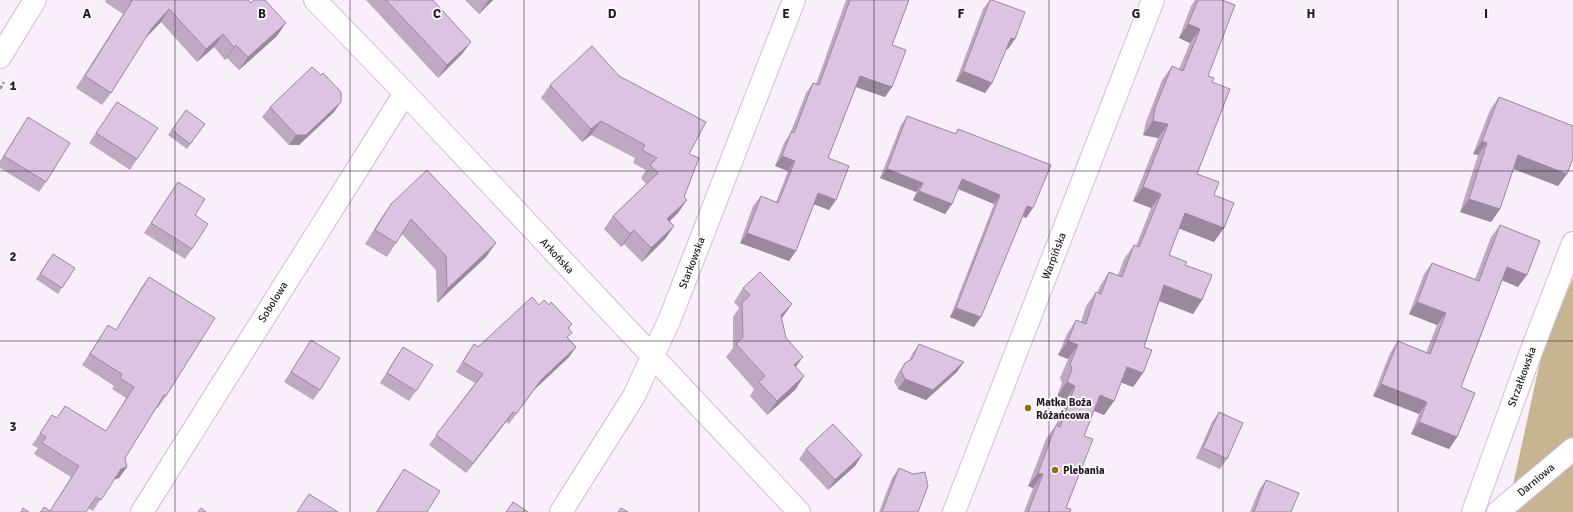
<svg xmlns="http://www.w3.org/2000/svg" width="1573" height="512" viewBox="0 0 1573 512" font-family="Signika,sans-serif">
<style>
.forest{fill:#c7b592}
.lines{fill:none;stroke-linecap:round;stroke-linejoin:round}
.minor-casing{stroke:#d3bbd9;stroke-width:24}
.path{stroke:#9a919c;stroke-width:2.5;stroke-dasharray:4 2;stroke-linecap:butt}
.minor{stroke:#fff;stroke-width:22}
.wall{fill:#bea8c2}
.shaded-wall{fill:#9b889e}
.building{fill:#ddc3e2;stroke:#9b889e}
.grid{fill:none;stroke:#231a25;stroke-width:1;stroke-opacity:0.55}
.poi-dot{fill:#916d14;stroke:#fff;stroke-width:1.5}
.labels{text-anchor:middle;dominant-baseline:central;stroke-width:3.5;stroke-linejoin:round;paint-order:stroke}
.street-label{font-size:11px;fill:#231a25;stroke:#fff}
.poi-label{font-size:11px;font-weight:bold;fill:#231a25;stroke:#fff;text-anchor:start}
.grid-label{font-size:13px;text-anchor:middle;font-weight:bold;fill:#231a25;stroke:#fff;stroke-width:3.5;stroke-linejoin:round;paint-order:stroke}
</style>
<rect width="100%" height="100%" fill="#f9effb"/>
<path class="forest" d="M1573,278v234h-66l36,-164z"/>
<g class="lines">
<g class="minor-casing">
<path id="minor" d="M315,0l90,93 394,419
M0,57l35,-57
M142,512l263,-419
M561,512l73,-116 35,-75 125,-321
M954,512l199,-512
M1473,512l58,-160 42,-109
M1498,512l75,-63"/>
</g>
<path class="path" d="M0,89l4,-7"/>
<use href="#minor" class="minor"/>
</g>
<path class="wall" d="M106,0h142l29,36 -38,34 -12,-12 -2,2 -11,-13 -17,15 -36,-40 -16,16 -34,55 -9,12 -26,-17 47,-74 -18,-12z
M366,0h67l29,54 -24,24z
M465,0h28l-14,14z
M846,0h63l-17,45v42l-7,10 -29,-10 -28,71 8,42 -7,10 -15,-6 -18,47 -7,10 -49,-18 13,-37 8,-10 15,6 12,-31 -13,-5 9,-23 6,-9 16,-41 7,-10 3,1z
M990,0l25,39 -7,10h-2l-14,34 -7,10 -29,-12 27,-72z
M1195,0h27l-14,76 4,6 -15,92 17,21v47l-35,-14 -10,27 16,10 17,35 -9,14 -34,-13 -15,46 -1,26 -10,14 -12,-5 -7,19 -10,14 -10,-4 -10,25 -18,72 4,4h-46l9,-24 -5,-2 18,-47 10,-14 10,-26 -9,-3 5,-13 -2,-5 8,-19 -10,-4 9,-21 9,-14 5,2 5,-16 10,-14 1,1 3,-7 9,-14 9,3 6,-16 10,-14 2,1 15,-38 -18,-7 25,-63 -15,-3 3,-13 16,-42 10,-14 7,3 11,-26 -11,-5 12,-32z
M550,85l139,69 -11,59 -8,8 4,5 -9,13 -23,23 -18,-18 -3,3 -17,-18 9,-13 33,-32 -5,-6 5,-8 -13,-7 2,-5 -44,-23 -9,7 -41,-44z
M1499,97l68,77 -9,12 -45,-17 -13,40 -9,13 -31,-10 18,-57 -5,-1 17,-44z
M117,102l20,57 -7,11 -41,-27z
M270,107l64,5 -35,33h-10l-27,-28z
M186,110l19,14 -18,25 -19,-14z
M907,116l48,18 3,-5 75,79 -7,10 -3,-2 -49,111 -24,-10 44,-113 -36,-15 -6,15 -7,10 -32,-14 3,-8 -36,-14 21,-53z
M28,117l18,65 -7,10 -39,-24v-7z
M178,182l17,33 -3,34 -7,10 -41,-26z
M391,204l95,53 -49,46 -1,-33 -34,-36 -15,23 -22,-13 16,-26z
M1500,225l18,62 -16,-7 -41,107 -4,50 -8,12 -38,-15 8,-20 -46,-18 17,-43 8,-12 28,12 11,-28 -28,-11 15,-40 8,-11 43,16 16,-42z
M49,259l26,9 -17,26 -22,-15z
M149,277l17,119 -8,12 -1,-1 -32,51 2,9 -8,11 -6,2 -20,31 -5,-3 -2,4h-46l4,-5 6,4 21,-34 -37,-23 4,-6 -6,-3 20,-30 5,3 8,-12 41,25 20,-33 -14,-9 2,-3 -32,-21 26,-40 8,5 25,-42z
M743,288l38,31 5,19 10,29 8,9 -9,14 -28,25 -17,-19 4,-7 -28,-32 7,-9v-31l6,-9 -5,-6z
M539,305h10l23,19 -3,5 -1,9 8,9 -7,10 -35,33 -25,34 -3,-2 -40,51 -37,-28 46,-62 -19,-11 11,-18 7,-10 4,3z
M311,340l9,50 -7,10 -29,-18z
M919,344l38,28 -31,28 -28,-11 -4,-8 4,-8 7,-10 4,-2 3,-7z
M403,347l13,44 -7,10 -29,-18 16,-26z
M1219,412l8,47 -7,10 -24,-11 16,-36z
M806,449l56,6 -7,11 -27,24 -29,-31z
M899,468l19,44h-39l13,-34z
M404,469l23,43h-51l21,-33z
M1266,480l25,32h-41l9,-22z"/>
<path class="shaded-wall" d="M489,0h4l-14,14 9,-13z
M169,9l-8,13 -18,19 9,-13z
M286,23l-9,13 -38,34 9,-13z
M1188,24l12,5 -10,14 -11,-5z
M223,34l-9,13 -17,15 9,-13z
M1011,38l4,1 -7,10 -4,-1z
M471,42l-9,12 -24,24 9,-13z
M236,45l-9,13 -2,2 9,-13z
M963,71l29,12 -7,10 -29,-12z
M860,76l32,11 -7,10 -32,-11z
M341,102l-7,10 -35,33h-10l7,-10z
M601,121l-10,14 -9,7 9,-13z
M1153,121l15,3 -10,14 -15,-3z
M1482,141l5,2 -9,12 -5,-1z
M1518,155l49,19 -9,12 -49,-19z
M782,156l13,5 -7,10 -13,-5z
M887,169l36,14 -7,9 -36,-14z
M962,179l38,16 -6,9 -38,-16z
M1143,187l18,7 -10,14 -18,-7z
M919,191l33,13 -7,10 -32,-14z
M818,193l18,7 -7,10 -18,-7z
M1469,199l31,10 -9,13 -31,-10z
M687,200l-9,13 -20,19 9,-13z
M1027,206l6,2 -7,10 -6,-3z
M1185,213l39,15 -10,14 -39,-15z
M674,226l-9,13 -23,23 9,-14z
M634,230l-10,14 -3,3 9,-13z
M747,233l49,18 -7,10 -49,-18z
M496,243l-10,14 -49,46 10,-14z
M1507,267l20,8 -9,12 -19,-8z
M1164,285l38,15 -9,14 -39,-15z
M1417,302l29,11 -9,12 -28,-11z
M792,304l-10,14 -11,11 10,-14z
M956,308l25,9 -7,10 -24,-10z
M1068,341l10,4 -10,14 -10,-4z
M576,347l-7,10 -35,33 -25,34 32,-44z
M803,357l-10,14 1,-6z
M964,362l-7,10 -31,28 -28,-11 7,-10z
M1127,367l16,6 -10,14 -16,-6z
M804,376l-9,14 -28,25 10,-14z
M1067,382l8,4 -9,13 -9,-3z
M1381,384l46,18 -8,12 -46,-18z
M1100,395l14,6 -10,14 -14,-6z
M513,412l-7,10 -40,51 7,-10z
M1419,422l38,15 -8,12 -38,-15z
M862,455l-7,11 -27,24 7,-10z
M127,467l-8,11 -6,2 8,-11z
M1038,473l5,1 -10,14 -5,-2z"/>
<path class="building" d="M130,0h118l3,3 3,-3h11l21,23 -38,34 -12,-12 -2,2 -11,-13 -17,15 -37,-40 -17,19 -41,65 -26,-17 47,-75z
M386,0h47l38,42 -24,23z
M850,0h59l-17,45 14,5 -14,37 -32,-11 -32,82 21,8 -13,34 -18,-7 -22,58 -49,-18 14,-37 17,7 17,-42 -13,-5 9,-24 3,1 19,-50 6,2z
M990,0h2l33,12 -10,27 -4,-1 -19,45 -29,-12z
M1198,0h24l13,5 -27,71 6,2 -2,4 18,7 -33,85 22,8 -5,13 20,8 -10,25 -39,-15 -16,42 18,7 -2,3 27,10 -10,25 -38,-15 -20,62 8,3 -9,23 -16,-6 -13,34 -14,-6 -16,41 9,3 -27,69 5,1 -1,3h-42l15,-38 -5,-1 18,-48 4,2 15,-41 -8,-4 5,-13 -2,-5 8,-19 -10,-4 8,-21 10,4 10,-32 5,2 8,-22 13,5 12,-32 5,2 22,-53 -18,-7 25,-63 -15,-3 2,-13 17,-42 11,5 17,-42 -12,-5z
M592,46l27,30 87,46 -17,32 10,4 -15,39 3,3 -20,19 7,7 -23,22 -17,-18 -4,4 -17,-18 45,-43 -8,-8 7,-7 -15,-8 3,-5 -44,-24 -10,8 -41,-44z
M312,67l9,8 2,-2 18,19v10l-35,33h-10l-26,-28z
M1499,97l74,29v32l-6,16 -49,-19 -18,54 -31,-10 18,-56 -5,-2z
M117,102l41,26 -21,31 -41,-26z
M186,110l19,14 -15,20 -18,-14z
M907,116l49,18 2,-5 93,36 -18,43 -6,-2 -46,111 -25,-9 44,-113 -38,-16 -10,25 -33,-13 4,-8 -36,-14z
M28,117l42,26 -24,39 -42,-26z
M427,170l69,73 -49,46 -1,-33 -35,-37 -15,24 -21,-13 16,-26z
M178,182l27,17 -10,16 13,9 -16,25 -41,-26z
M1500,225l40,16 -13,34 -20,-8 -46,120 14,6 -18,44 -38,-15 8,-20 -46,-18 17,-43 32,13 16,-41 -29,-11 15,-39 47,18z
M53,254l22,14 -13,20 -22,-14z
M760,272l32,32 -11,11 5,23 17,19 -9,8 10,11 -27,25 -18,-19 6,-6 -29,-32 7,-7 -1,-34 8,-8 -7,-7z
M149,277l66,41 -49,78 -2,-1 -39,63 2,9 -6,2 -20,31 -5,-3 -10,15h-45l3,-5 6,4 29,-45 -37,-23 4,-6 -6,-4 12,-18 5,3 8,-12 41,25 28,-44 -14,-9 2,-4 -32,-20 18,-29 8,5z
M532,297l7,8 5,-5 5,5 2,-3 21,22 -4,4 4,5 -5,4 9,10 -35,33 -25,34 -3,-2 -40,51 -37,-28 47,-61 -20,-12 11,-18 4,3z
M311,340l29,18 -20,32 -29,-18z
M919,344l45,18 -31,28 -28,-11 -4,-8 4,-8 7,-4z
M403,347l30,18 -17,26 -29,-18z
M1219,412l24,11 -16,36 -24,-11z
M833,424l29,31 -27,25 -29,-31z
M899,468l14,6 12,-2 3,14 -10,26h-36z
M404,469l36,22 -13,21h-50z
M1266,480l33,13 -8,19h-37z
M309,494l29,18h-41z
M513,502l15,10h-22z
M23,508l6,4h-8z
M201,508l5,4h-8z
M621,508l7,4h-10z"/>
<path class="grid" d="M175,0v512M350,0v512M524,0v512M699,0v512M874,0v512M1049,0v512M1223,0v512M1398,0v512M0,171h1573M0,341h1573"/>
<g class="poi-dot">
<circle cx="1028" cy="408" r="4"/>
<circle cx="1055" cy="470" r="4"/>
</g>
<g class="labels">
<g class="street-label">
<text transform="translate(557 256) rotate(47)">Arkońska</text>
<text transform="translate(1054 256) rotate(-69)">Warpińska</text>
<text transform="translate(692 263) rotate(-69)">Starkowska</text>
<text transform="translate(273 302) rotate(-58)">Sobolowa</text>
<text transform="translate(1522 377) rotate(-70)">Strzałkowska</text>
<text transform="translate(1536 480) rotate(-40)">Darniowa</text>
</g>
<g class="poi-label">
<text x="1036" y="402">Matka Boża<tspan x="1036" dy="13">Różańcowa</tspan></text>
<text x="1063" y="470">Plebania</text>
</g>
</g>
<g class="grid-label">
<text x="87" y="18">A</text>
<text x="262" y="18">B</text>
<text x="437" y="18">C</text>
<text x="612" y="18">D</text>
<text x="786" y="18">E</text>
<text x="961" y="18">F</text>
<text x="1136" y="18">G</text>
<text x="1311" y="18">H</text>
<text x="1486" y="18">I</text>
<text x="13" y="90">1</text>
<text x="13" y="261">2</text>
<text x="13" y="431">3</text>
</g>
</svg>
